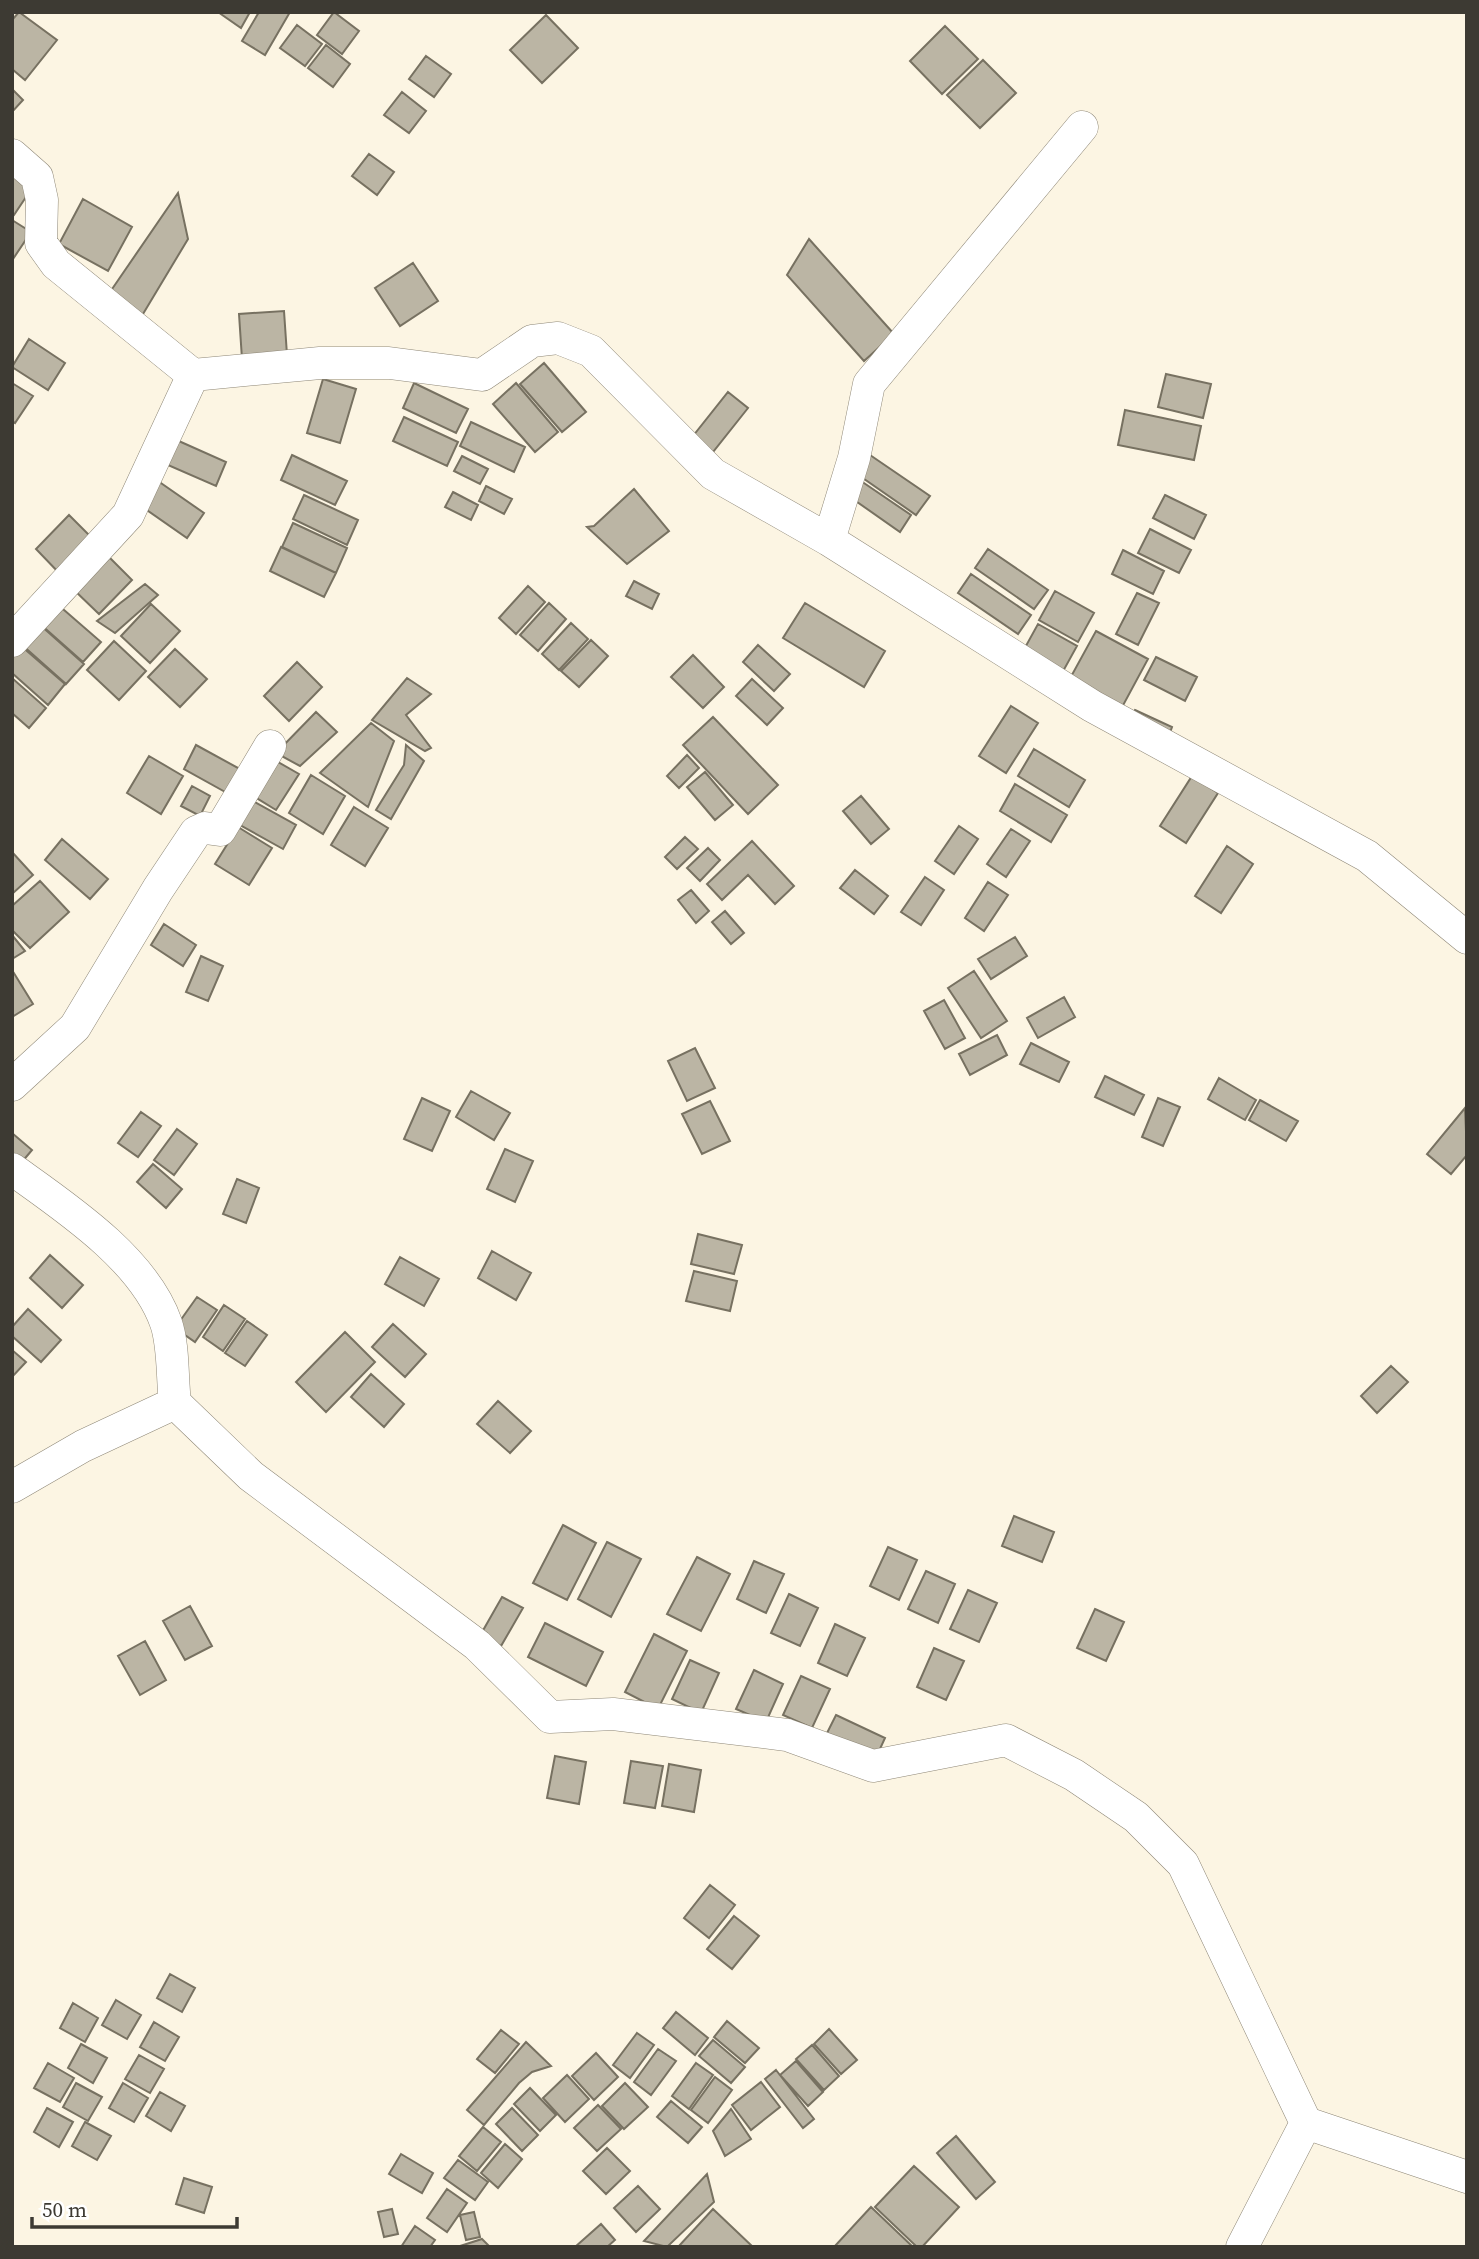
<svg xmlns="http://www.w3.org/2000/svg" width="1479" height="2259" viewBox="0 0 1479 2259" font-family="'Source Serif 4',serif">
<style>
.building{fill:#bbb5a4;stroke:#777161;stroke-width:2}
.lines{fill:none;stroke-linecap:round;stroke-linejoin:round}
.street-casing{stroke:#8e8777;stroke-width:33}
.street{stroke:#fff;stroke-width:32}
</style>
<rect width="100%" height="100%" fill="#fcf5e3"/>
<path class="building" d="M19,12l38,28 -32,40 -13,-11v-49z
M218,12h32l-9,16z
M259,12h31l-25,43 -23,-14z
M334,12l25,19 -17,23 -25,-19z
M546,15l32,33 -36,35 -32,-33z
M297,25l25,19 -17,22 -25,-18z
M945,26l33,33 -36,35 -32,-33z
M326,45l24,19 -17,23 -25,-19z
M426,56l25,18 -17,23 -25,-18z
M983,60l33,33 -36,35 -33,-33z
M12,89l11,11 -11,12z
M402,92l24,19 -17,22 -25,-18z
M369,154l25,18 -17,23 -25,-19z
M12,175l20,13 -18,27 -2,-1z
M178,193l10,46 -48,80 -30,-27z
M83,199l49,28 -24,44 -49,-27z
M12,220l19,12 -18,27h-1z
M809,239l85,95 -30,27 -77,-86z
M413,263l25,38 -38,25 -25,-38z
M284,311l3,44 -45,4 -3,-45z
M29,339l36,24 -17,27 -36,-23z
M544,363l42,49 -24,20 -42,-48z
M1166,374l45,10 -8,34 -45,-11z
M323,379l33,10 -16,54 -33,-10z
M12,383l21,13 -18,27 -3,-2z
M414,383l54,26 -12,24 -53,-25z
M516,383l42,49 -23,20 -42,-48z
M728,392l20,16 -39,49 -20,-16z
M1125,410l76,16 -7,34 -76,-15z
M404,417l54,25 -11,24 -54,-25z
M471,422l54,25 -11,25 -54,-26z
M172,438l54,24 -10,24 -55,-24z
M292,455l55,26 -12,24 -54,-25z
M870,455l60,41 -14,19 -59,-41z
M462,456l26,13 -8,15 -26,-13z
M158,481l46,32 -17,25 -46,-32z
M861,481l50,34 -11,17 -50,-35z
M486,486l26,13 -8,15 -25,-13z
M634,489l35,42 -42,33 -40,-37 7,-1z
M453,492l25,13 -7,15 -26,-13z
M304,495l54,25 -11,25 -54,-26z
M1165,495l41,20 -12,24 -41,-21z
M69,515l25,25 -33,35 -25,-26z
M293,523l54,25 -11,25 -54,-26z
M1150,529l41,21 -12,23 -41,-20z
M281,547l55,26 -12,24 -54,-26z
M988,549l60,41 -14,19 -59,-41z
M1123,550l41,21 -11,23 -41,-20z
M107,555l25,25 -33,34 -26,-25z
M971,574l60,41 -13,19 -60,-41z
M634,581l25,13 -7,15 -26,-13z
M145,584l13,11 -43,38 -18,-12z
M528,586l17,16 -29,32 -17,-16z
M1055,591l39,22 -16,29 -39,-22z
M1137,593l22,10 -21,42 -22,-11z
M56,603l45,39 -18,20 -44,-39z
M549,603l17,16 -28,32 -18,-16z
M805,603l80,48 -21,36 -81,-49z
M151,604l29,27 -30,32 -29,-27z
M571,623l17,16 -29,31 -17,-16z
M39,624l45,40 -18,20 -45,-40z
M1038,624l39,22 -16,29 -39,-22z
M1096,631l52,28 -28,52 -52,-29z
M591,640l17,16 -29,31 -18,-16z
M114,641l32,30 -27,29 -32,-30z
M20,645l45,39 -17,21 -36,-32v-19z
M758,645l32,29 -16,17 -31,-29z
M175,649l32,30 -27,28 -32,-30z
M693,655l31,32 -21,21 -32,-31z
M1156,657l41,20 -12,24 -41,-21z
M297,662l25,25 -33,34 -25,-25z
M12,678l34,30 -17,20 -17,-15z
M407,678l24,16 -25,21 25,33 -6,3 -53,-31z
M752,679l31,29 -16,17 -31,-29z
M1011,706l27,17 -32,50 -27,-17z
M1135,710l37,17 -5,14 -39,-17z
M316,712l21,20 -37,34 -24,-13z
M713,717l65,68 -30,29 -65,-69z
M371,723l23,18 -26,66 -48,-34z
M196,745l53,29 -13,24 -52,-29z
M406,745l18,16 -33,58 -15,-9 28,-45z
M1034,749l51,31 -16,27 -51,-31z
M687,755l12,13 -20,20 -12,-12z
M149,756l34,20 -22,38 -34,-21z
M271,758l28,16 -23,36 -26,-16z
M705,772l28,33 -18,15 -28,-33z
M311,775l34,21 -22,38 -34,-21z
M1192,776l26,17 -32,50 -26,-17z
M1015,784l52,31 -16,27 -51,-31z
M192,786l18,10 -10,20 -19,-10z
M244,796l52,29 -13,24 -52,-29z
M861,796l28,33 -18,15 -28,-33z
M354,807l34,21 -23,38 -34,-21z
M959,826l19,13 -24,35 -19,-13z
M238,827l34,21 -23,37 -34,-21z
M1011,829l19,12 -24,36 -19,-13z
M685,837l13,12 -21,20 -12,-12z
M62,839l46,40 -18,20 -45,-39z
M752,841l42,45 -19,18 -27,-29 -26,25 -15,-16z
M1227,846l26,18 -32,49 -26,-17z
M708,848l12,12 -20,21 -13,-13z
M12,852l21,23 -21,19z
M855,870l33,26 -14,18 -34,-26z
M925,877l19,13 -23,35 -20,-13z
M40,881l29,31 -39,36 -18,-18v-24z
M988,882l20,13 -24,36 -19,-13z
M691,890l18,21 -13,12 -18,-23z
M725,911l19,22 -13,11 -19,-22z
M164,924l32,21 -13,21 -32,-21z
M12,935l13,16 -13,8z
M1015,937l12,19 -36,23 -13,-20z
M201,956l22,10 -15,35 -22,-9z
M12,970l21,34 -21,13z
M974,971l33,50 -26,17 -33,-50z
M1064,997l11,20 -37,21 -11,-20z
M944,1000l21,38 -20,11 -21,-38z
M997,1035l10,20 -37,20 -11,-21z
M1031,1043l38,19 -10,20 -39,-18z
M695,1048l20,40 -28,13 -19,-40z
M1105,1076l39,19 -10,20 -39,-18z
M1219,1078l37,22 -11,20 -37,-21z
M471,1091l39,22 -16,27 -38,-23z
M422,1098l28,13 -18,40 -28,-12z
M1158,1098l22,9 -17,39 -21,-9z
M1260,1100l38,21 -12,20 -37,-21z
M710,1101l20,40 -28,13 -20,-40z
M1465,1108l2,47 -16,19 -24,-20z
M141,1112l20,14 -23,31 -20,-14z
M177,1129l20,15 -23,31 -20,-15z
M12,1133l20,17 -16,19 -4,-4z
M505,1149l28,12 -18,41 -28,-13z
M153,1164l29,25 -16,19 -29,-26z
M237,1179l22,9 -13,35 -23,-9z
M698,1234l44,11 -8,29 -43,-10z
M492,1251l39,22 -15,27 -38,-22z
M50,1255l33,30 -21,23 -32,-30z
M400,1257l39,22 -15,27 -39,-22z
M694,1271l43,10 -7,30 -44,-10z
M197,1297l20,13 -22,32 -20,-14z
M224,1305l21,14 -22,32 -20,-14z
M28,1309l33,31 -20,22 -29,-26v-9z
M247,1321l20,14 -22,31 -20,-13z
M393,1324l33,30 -21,23 -33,-30z
M345,1332l30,30 -49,50 -30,-30z
M12,1350l14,12 -14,15z
M1391,1366l17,16 -31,31 -16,-17z
M371,1374l33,30 -20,23 -33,-30z
M498,1401l33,30 -21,22 -33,-29z
M1014,1516l40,16 -12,30 -40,-16z
M563,1525l33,18 -29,57 -34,-17z
M607,1542l34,17 -30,58 -33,-18z
M888,1547l29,13 -18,40 -29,-14z
M697,1557l33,17 -29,57 -34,-17z
M754,1561l30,13 -18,39 -29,-14z
M926,1571l29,13 -17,39 -30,-14z
M968,1590l29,13 -18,39 -29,-13z
M789,1594l29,14 -18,38 -29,-13z
M502,1597l21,11 -22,38 -20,-12z
M190,1606l22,40 -27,14 -22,-39z
M1095,1609l29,13 -18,39 -29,-13z
M545,1623l58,29 -17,34 -58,-29z
M835,1624l30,14 -18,38 -29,-13z
M654,1634l33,17 -29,58 -33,-17z
M145,1641l21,39 -26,15 -22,-39z
M934,1648l30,13 -18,39 -29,-13z
M690,1660l29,13 -18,40 -29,-14z
M754,1670l29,14 -17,38 -30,-13z
M801,1676l29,13 -18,39 -29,-13z
M836,1715l49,23 -11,24 -50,-23z
M555,1756l31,6 -7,42 -32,-6z
M631,1761l32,5 -8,42 -31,-5z
M669,1764l32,6 -7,42 -32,-6z
M710,1885l25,20 -26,33 -25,-20z
M734,1916l25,20 -27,33 -25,-20z
M170,1974l25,14 -13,24 -25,-14z
M116,2000l25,15 -14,24 -25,-14z
M73,2003l25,15 -13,24 -25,-14z
M676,2012l32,26 -13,17 -32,-27z
M727,2021l32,27 -14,15 -31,-26z
M154,2022l25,15 -14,24 -25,-14z
M829,2029l28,31 -16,14 -27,-30z
M501,2030l18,14 -24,29 -18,-14z
M637,2033l17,12 -24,33 -17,-13z
M713,2040l32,27 -14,16 -32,-27z
M526,2042l25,24 -19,6 -13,11 -35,42 -17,-15z
M81,2044l26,14 -14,25 -25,-15z
M812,2045l27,31 -15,14 -28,-31z
M658,2049l18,12 -25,34 -17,-13z
M596,2053l22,24 -24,23 -22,-24z
M139,2055l25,14 -14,24 -25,-14z
M796,2061l27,31 -15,14 -28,-31z
M48,2063l26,15 -14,24 -26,-14z
M696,2063l17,12 -24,34 -17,-13z
M776,2070l38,49 -11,9 -38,-49z
M567,2075l22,24 -24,23 -22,-24z
M715,2077l17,13 -24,33 -17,-13z
M761,2082l19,25 -29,23 -19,-25z
M76,2083l26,14 -14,24 -25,-14z
M123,2083l25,15 -14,24 -25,-14z
M625,2083l23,24 -24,22 -22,-23z
M530,2088l26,27 -16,16 -26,-27z
M160,2092l25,14 -14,25 -25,-15z
M671,2101l31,26 -14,16 -31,-26z
M598,2105l23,24 -24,22 -23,-23z
M47,2108l26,14 -14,25 -25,-15z
M512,2108l26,27 -16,16 -26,-27z
M731,2109l20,30 -26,17 -12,-25z
M85,2122l26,14 -14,24 -25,-14z
M483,2127l18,15 -24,29 -18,-15z
M956,2136l39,46 -19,17 -39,-46z
M505,2144l17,15 -24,29 -17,-15z
M607,2148l23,23 -24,23 -23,-23z
M401,2154l32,19 -11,20 -33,-19z
M458,2160l30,22 -13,18 -31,-22z
M914,2166l45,41 -37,40h-5l-42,-40z
M707,2174l7,28 -47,45 -23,-6z
M184,2178l28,9 -8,26 -28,-9z
M638,2186l22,23 -24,23 -22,-24z
M447,2189l20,14 -20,29 -20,-14z
M871,2207l42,40h-79z
M392,2209l6,25 -14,3 -6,-25z
M713,2209l40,38h-75z
M474,2212l6,25 -14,3 -6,-25z
M601,2224l14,16 -8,7h-32z
M415,2226l20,14 -5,7h-29z
M482,2239l8,8h-33z"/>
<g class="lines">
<g class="street-casing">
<path id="street" d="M12,155l25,22 5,23 -1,43 15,21 137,111
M829,540l25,-82 15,-74 213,-257
M12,641l116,-126 65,-140 127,-12h69l93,12 50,-34 26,-3 33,13 122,123 116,66 263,166 275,150 100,82
M12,1085l63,-58 83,-138 38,-57 9,-4 15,2 50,-84
M12,1169c53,38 132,90 154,154 8,23 6,56 9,80l76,73 226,169 73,72 63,-3 174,21 86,31 133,-26 68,35 62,42 47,47 123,259 161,54
M12,1487l71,-41 92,-43
M1242,2247l64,-124"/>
</g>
<use href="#street" class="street"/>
</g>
<rect width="1479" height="2259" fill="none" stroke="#3d3a33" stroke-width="28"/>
<path d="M32 2217v10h205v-10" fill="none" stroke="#3d3a33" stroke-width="3.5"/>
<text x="42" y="2217" font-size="21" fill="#3d3a33" stroke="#ffffff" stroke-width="5" paint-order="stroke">50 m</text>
</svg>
